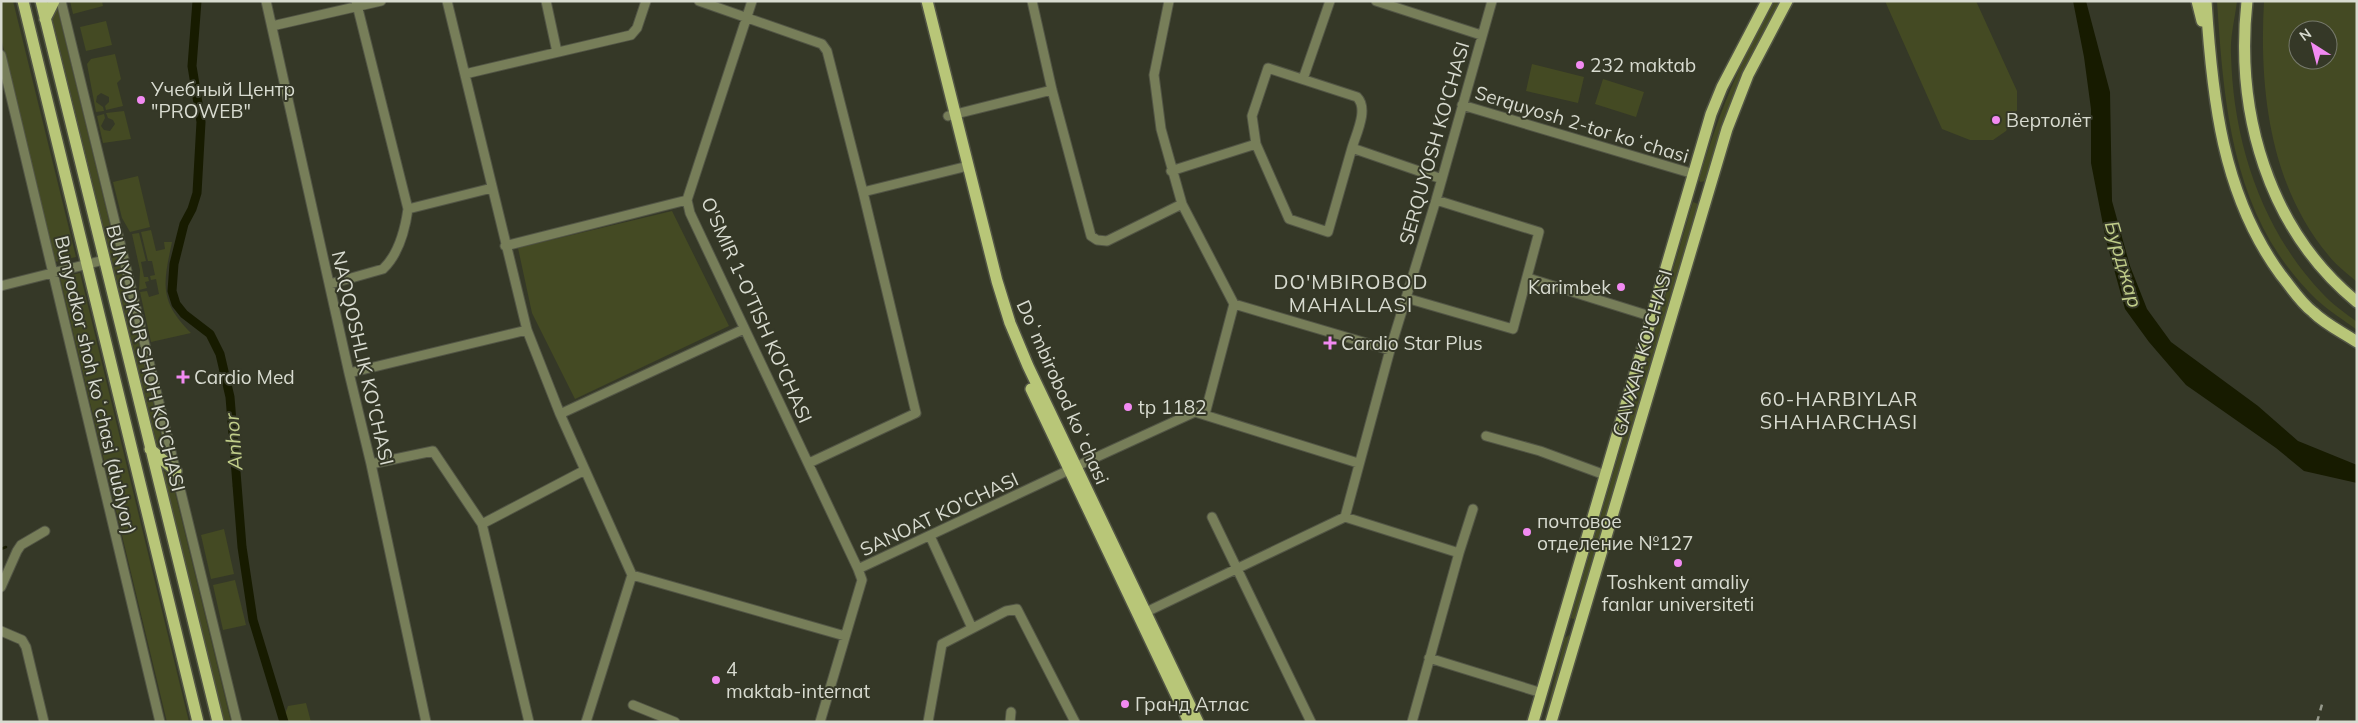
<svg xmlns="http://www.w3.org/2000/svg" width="2358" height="723" viewBox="0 0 2358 723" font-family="Mulish,sans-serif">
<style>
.green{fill:#444a23;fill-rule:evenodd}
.water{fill:#171b00}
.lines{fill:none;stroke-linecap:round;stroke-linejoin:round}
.stream{stroke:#171b00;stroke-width:2.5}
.canal{stroke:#171b00;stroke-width:9}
.minor-casing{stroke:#525545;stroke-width:11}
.major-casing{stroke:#525545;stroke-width:14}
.minor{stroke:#777e59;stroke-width:9}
.major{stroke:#b8c678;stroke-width:11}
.rail{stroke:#96998c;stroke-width:2.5;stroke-dasharray:6 6;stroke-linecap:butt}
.poi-dot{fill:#f28af2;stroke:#353827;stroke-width:2}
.labels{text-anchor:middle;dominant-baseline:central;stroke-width:4;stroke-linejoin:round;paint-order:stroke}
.poi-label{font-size:19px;fill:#d8dbd0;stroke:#353827;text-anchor:start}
.street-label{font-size:19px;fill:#d8dbd0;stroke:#353827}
.water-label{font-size:20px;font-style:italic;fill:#c0cd89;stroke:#353827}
.neighbourhood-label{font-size:20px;letter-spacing:1px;fill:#d8dbd0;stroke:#353827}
</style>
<rect width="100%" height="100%" fill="#353827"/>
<path class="green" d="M1,1h12l63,256 -21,5 -54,-224z
M70,1h32l1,5 -30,8z
M1775,1h5l-39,76 -25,67 -10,37 -6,1 -1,-3c11,-35 22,-69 37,-102 11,-26 26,-51 39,-76z
M1885,1h91l41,90v19l-11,21 -13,9h-23l-28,-11z
M2217,1h20c-2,17 -7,36 -6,53 2,87 30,175 91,239 10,11 23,20 35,29v8c-13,-10 -28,-19 -40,-30 -84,-80 -93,-190 -100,-299z
M2264,1h93v281c-9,-8 -20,-16 -28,-26 -59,-70 -70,-166 -65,-255zM2298,30h30v30h-30z
M57,7l110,453 -8,-8 -107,-435z
M106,21l6,24 -26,6 -6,-24z
M115,54l6,25 -4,4 6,23 -17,4 -1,-4 4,-4v-5l-8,-4 -4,3 -1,6 7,5 1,4 -8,1 -9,-48 4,-5z
M1532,64l52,13 -6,26 -52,-12z
M1603,79l41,13 -8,25 -41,-13z
M124,111l7,28 -28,4 -6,-27 7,-2 1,4 -4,8 3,4 6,1 5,-7 -2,-4 -5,-2 -2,-5z
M138,176l12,51 -20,5 -8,-14 -9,-36z
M1693,202l5,2 -122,416 -5,-2z
M672,211l57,115 -154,73 -43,-86 -14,-65z
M151,230l5,21 9,-2 -1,-7h8c-9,42 -13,59 19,91l-40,9 -11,-50 7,-1 2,6 10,-3 -3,-15 -5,1 -1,-4 5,-1 -3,-14h-4l-7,-29z
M139,233l7,28 -5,1 3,15h4l1,4 -4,1 2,6 -8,2 1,-20 -8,-36z
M80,273l109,449h-22l-107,-444z
M161,469l10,7 60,246h-7z
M224,529l10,45 -23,5 -10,-44z
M235,580l11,45 -23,5 -10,-45z
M1569,635l2,2 -23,85h-4l21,-84z
M306,703l5,19h-29l6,-16z"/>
<path class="water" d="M2073,1h13l24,91 2,109 18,65 17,43 24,33 87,64 40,35 59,24v18l-53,-12 -28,-23 -90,-63 -37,-43 -24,-33 -19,-69 -15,-77v-54l-7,-52z"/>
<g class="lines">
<path class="stream" d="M234,486l2,-1
M1,549l5,-2"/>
<path class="canal" d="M197,1l-5,65 9,56 -4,71 -5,16 -8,15 -10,40 -2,27 4,13 8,10 26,20 10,20 10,43 12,150 11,73 31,102"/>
<g class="minor-casing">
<path id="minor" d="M61,1l176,721
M266,1l83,372 22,91 55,258
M447,1l80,329 33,84 72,161 -46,147
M546,1l11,51
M699,1l123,43 5,7 36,141 53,221 -107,50
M752,1l-65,199 3,13 168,356
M1032,1l20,89 39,146 6,4 10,1 75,-37
M1169,1l-15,74 7,54 21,75 52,100 -29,110
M1376,1l105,34
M272,26l109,-25
M1,55l159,667
M465,74l166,-39 6,-7 9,-27
M1303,79l27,-78
M1462,105l232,69
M948,116l104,-26
M1352,148l-24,84 -39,-13 -33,-75 -4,-28 16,-48 89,29c12,12 -1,37 -5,51l90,31
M1171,171l85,-27
M863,192l105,-26
M408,209l84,-21
M505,246l182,-46
M1528,278l125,39
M330,284l53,-15c16,-15 22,-39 25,-60l-52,-208
M1,286l103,-26
M1406,298l107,31 26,-97 -103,-32
M1234,304l156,46
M349,373l178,-43
M560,414l184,-85
M1486,436l54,15 65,24
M371,464l62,-13 49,73 47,198
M1077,466l118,-54 163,51
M1212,517l99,205
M1345,517l45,-167 46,-150 56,-199
M482,524l103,-54
M930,536l42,92
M1459,553l14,-44
M632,575l213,61
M1,587l16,-36 4,-6 24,-14
M1142,614l203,-97 114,36 -47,169
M1,631l21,9 4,7 18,75
M1429,658l113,35
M633,705l42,17
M820,722l42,-142 -4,-11 211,-99
M928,722l14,-78 64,-33 11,-2 58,113
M1010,722l1,-10"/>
</g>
<g class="major-casing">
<path id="major" d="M23,1l175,721
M41,1l177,721
M927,1l70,280 13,42 18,43 170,356
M2197,1l5,20
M2206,1c6,96 16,194 75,274 10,12 19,27 32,37 12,12 29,20 44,30
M2247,1c-12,112 21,228 110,301
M45,19l9,-18
M1031,389l158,333
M150,449l26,22
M1533,722l178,-608 11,-27 45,-86
M1551,722l176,-593 21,-54 39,-74"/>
</g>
<use href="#minor" class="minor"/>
<use href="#major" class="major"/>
<path class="rail" d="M2317,722l6,-21"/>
</g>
<g class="poi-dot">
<circle cx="1580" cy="65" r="5"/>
<circle cx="141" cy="100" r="5"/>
<circle cx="1996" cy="120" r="5"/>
<circle cx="1621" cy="287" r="5"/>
<path d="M1327.5 335.5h5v5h5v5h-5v5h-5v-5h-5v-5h5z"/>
<path d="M180.5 369.5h5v5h5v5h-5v5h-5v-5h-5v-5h5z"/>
<circle cx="1128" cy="407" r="5"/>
<circle cx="1527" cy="532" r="5"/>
<circle cx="1678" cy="563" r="5"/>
<circle cx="716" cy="680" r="5"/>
<circle cx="1125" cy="704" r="5"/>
</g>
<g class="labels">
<g class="poi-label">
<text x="1590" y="65">232 maktab</text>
<text x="151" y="89">Учебный Центр<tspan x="151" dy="22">"PROWEB"</tspan></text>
<text x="2006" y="120">Вертолёт</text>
<text x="1611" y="287" text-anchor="end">Karimbek</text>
<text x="1341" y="343">Cardio Star Plus</text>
<text x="194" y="377">Cardio Med</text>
<text x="1138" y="407">tp 1182</text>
<text x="1537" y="521">почтовое<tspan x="1537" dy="22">отделение №127</tspan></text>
<text x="1678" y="582" text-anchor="middle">Toshkent amaliy<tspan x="1678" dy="22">fanlar universiteti</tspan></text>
<text x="726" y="669">4<tspan x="726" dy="22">maktab-internat</tspan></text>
<text x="1135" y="704">Гранд Атлас</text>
</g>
<g class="street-label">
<text transform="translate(1582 124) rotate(17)">Serquyosh 2-tor koʻchasi</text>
<text transform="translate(1434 143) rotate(-74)">SERQUYOSH KO'CHASI</text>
<text transform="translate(757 310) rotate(66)">O'SMIR 1-O'TISH KO'CHASI</text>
<text transform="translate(1642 353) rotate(-74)">GAVXAR KO'CHASI</text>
<text transform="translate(146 358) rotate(76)">BUNYODKOR SHOH KO'CHASI</text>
<text transform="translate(363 358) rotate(77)">NAQQOSHLIK KO'CHASI</text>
<text transform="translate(96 385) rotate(77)">Bunyodkor shoh koʻchasi (dublyor)</text>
<text transform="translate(1063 392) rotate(66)">Doʻmbirobod koʻchasi</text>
<text transform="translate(939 514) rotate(-25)">SANOAT KO'CHASI</text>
</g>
<g class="water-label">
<text transform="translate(2124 264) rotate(74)">Бурджар</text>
<text transform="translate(233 442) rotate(-94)">Anhor</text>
</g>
<g class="neighbourhood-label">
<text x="1351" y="281">DO'MBIROBOD<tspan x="1351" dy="23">MAHALLASI</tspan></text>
<text x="1839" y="398">60-HARBIYLAR<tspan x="1839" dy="23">SHAHARCHASI</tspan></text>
</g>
</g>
<rect width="2358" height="723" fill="none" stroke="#d8dbd0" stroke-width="5"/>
<g transform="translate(2313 45) rotate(324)"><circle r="24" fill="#353827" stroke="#76796b"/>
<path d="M0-4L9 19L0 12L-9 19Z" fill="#f28af2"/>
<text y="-8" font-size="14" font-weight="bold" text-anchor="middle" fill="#d8dbd0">N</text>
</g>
</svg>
